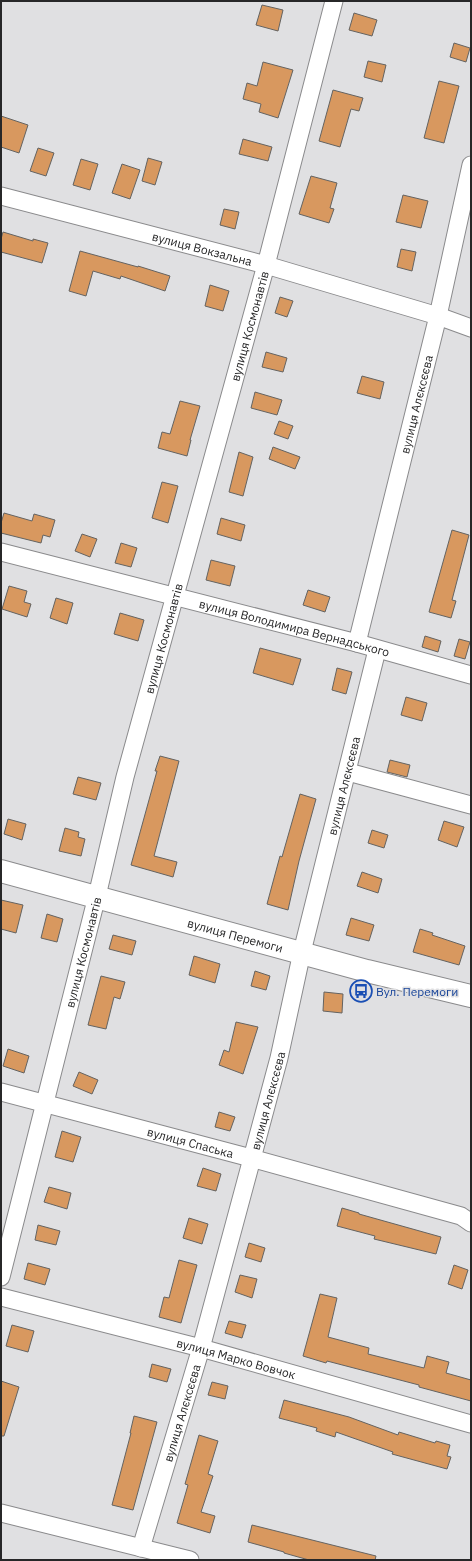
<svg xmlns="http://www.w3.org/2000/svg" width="472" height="1561" viewBox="0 0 472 1561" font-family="'IBM Plex Sans',sans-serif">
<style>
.building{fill:#d8985f;stroke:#646361}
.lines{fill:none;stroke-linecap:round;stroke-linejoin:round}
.minor-casing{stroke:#8a8a8c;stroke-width:19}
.secondary-casing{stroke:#8a8a8c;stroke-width:24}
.minor{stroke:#fff;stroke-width:17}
.secondary{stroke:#fff;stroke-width:22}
.labels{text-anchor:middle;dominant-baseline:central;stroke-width:3;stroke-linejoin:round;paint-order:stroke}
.street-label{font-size:12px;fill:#272728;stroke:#e0e0e2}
.transit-label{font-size:12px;fill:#164399;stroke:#e0e0e2;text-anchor:start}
</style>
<rect width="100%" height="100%" fill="#e0e0e2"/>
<path class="building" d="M262,5l21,5 -5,21 -22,-6z
M354,13l23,7 -5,16 -23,-6z
M454,43l16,5 -4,14 -16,-5z
M368,61l18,4 -4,17 -18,-5z
M263,62l30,8 -15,48 -19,-6 2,-8 -18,-5 4,-16 10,3z
M439,81l20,5 -15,57 -20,-5z
M333,90l30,8 -4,13 -8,-2 -11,38 -21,-6z
M1,116l27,9 -9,28 -18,-6z
M243,139l29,8 -4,14 -29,-7z
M38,148l16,5 -8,23 -16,-5z
M148,158l14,4 -7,23 -13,-4z
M81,159l17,5 -8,26 -17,-5z
M122,164l18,6 -10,29 -18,-6z
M311,176l26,7 -7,25 4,1 -5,14 -30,-9z
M403,195l25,6 -7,27 -25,-6z
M224,209l15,3 -4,17 -15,-4z
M3,232l30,9v-2l15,4 -6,20 -41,-11v-13z
M401,249l15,3 -4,19 -15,-4z
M80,251l58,16v-1l32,10 -5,15 -44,-15 -1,3 -27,-8 -7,25 -17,-5z
M210,285l19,6 -6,20 -18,-5z
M280,297l13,4 -6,16 -12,-4z
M266,352l21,6 -4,14 -21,-5z
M362,376l22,6 -4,17 -23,-6z
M255,392l27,8 -5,15 -26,-7z
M180,401l20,5 -10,34h1l-4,16 -29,-8 4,-16 8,2z
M279,421l14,5 -5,13 -14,-5z
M273,447l27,10 -5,12 -26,-10z
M239,452l14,5 -10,39 -14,-4z
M162,482l16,4 -10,37 -16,-5z
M4,513l28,8 2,-7 21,6 -5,17 -7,-2 -2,8 -40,-10v-10z
M221,518l24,7 -4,16 -24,-7z
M452,530l17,5 -17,65 4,1 -5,17 -22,-6z
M82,534l15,5 -7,18 -15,-6z
M121,543l16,5 -6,19 -16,-4z
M211,560l24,6 -5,20 -24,-6z
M9,586l18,5 -3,11 7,2 -4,13 -25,-8z
M308,590l22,7 -5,15 -22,-7z
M56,598l17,5 -6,21 -17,-6z
M120,613l24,7 -6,21 -24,-7z
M425,636l16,5 -3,11 -16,-5z
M459,639l11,3 -5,17 -11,-3z
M260,648l41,11 -8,26 -40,-12z
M337,668l15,4 -6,22 -14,-4z
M406,697l21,6 -5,18 -21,-6z
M160,756l19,5 -25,95 23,6 -4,15 -42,-12 26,-94h-2z
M390,760l20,5 -3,12 -20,-5z
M78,777l23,6 -5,17 -23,-6z
M300,794l16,5 -17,62 -11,49 -21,-6 13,-48 2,1z
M8,819l18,5 -4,16 -18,-6z
M444,821l20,6 -7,20 -19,-7z
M65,828l14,4 -1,5 7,2 -4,17 -22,-5z
M372,830l16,5 -4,13 -16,-5z
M362,872l20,7 -4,14 -21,-7z
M1,900l22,5 -7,28 -15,-4z
M47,914l16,5 -6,23 -16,-4z
M351,918l23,7 -5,16 -23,-6z
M420,929l13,4 -1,2 33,11 -6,19 -46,-13z
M113,935l23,6 -4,14 -23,-6z
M194,956l26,8 -5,19 -26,-8z
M255,971l15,5 -4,14 -15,-4z
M101,976l24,6 -5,17 -6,-2 -8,32 -18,-4z
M324,992l19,2 -1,19 -19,-2z
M236,1022l22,5 -15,47 -24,-9 5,-15 5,2z
M8,1049l21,7 -5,17 -21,-7z
M79,1072l19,8 -6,14 -19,-8z
M219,1112l16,5 -5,14 -15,-4z
M62,1131l19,6 -8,25 -18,-5z
M203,1168l18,6 -5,17 -19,-5z
M49,1187l22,6 -4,16 -23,-7z
M342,1208l17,5v1l82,23 -5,17 -62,-15 1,-3 -38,-10z
M189,1218l19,6 -6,20 -19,-6z
M38,1225l22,6 -4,14 -21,-5z
M249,1243l16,5 -4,14 -16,-5z
M179,1260l18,5 -16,58 -22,-6 5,-20 5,1z
M28,1263l22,6 -5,16 -21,-6z
M454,1265l14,5 -6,19 -14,-5z
M240,1275l17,4 -5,19 -17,-6z
M320,1294l17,4 -9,39 41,11 -1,6 56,14 3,-12 22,6 -3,11 25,7v21l-52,-14v-2l-92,-24 -1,2 -23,-7z
M229,1321l17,4 -4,13 -17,-5z
M12,1325l22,6 -6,21 -22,-6z
M152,1364l19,5 -4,13 -18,-5z
M1,1381l18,6 -15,49h-3z
M212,1382l16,4 -3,13 -17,-4z
M284,1400l65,17 49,18 1,-3 36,11 1,-2 14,4 -3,11 4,1 -4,12 -55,-15 1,-2 -57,-20 -1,5 -19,-6 1,-3 -38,-10z
M134,1416l23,6 -24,88 -21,-5 19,-72h-1z
M199,1435l19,6 -10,33 5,2 -12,36 14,4 -5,17 -33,-10 11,-38 -3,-1z
M252,1525l124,31 -1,4h-66l-25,-7v-1l-36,-10z"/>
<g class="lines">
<g class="minor-casing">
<g id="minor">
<path id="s1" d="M1,196l265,69 172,51 33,12"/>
<path id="s2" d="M1,552l356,91 114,32"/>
<path id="s3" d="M357,643l81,-327 33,-151"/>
<path d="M348,772l123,33"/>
<path id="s4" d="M1,1092l250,66 210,58 10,7"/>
<path id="s5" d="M1,1277l96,-381 28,-119 141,-512 68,-264"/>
<path id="s6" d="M1,1297l200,51 270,76"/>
<path d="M1,1513l189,47"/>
<path id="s7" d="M141,1548l60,-200 78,-290 23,-106 75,-302"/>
</g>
</g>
<g class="secondary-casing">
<g id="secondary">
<path id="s8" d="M1,871l366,100 104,25"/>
</g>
</g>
<use href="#minor" class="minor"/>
<use href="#secondary" class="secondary"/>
</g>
<defs>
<g id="bus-ring" transform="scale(1.15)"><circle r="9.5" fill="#e0e0e2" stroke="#1a4fb4" stroke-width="1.5"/><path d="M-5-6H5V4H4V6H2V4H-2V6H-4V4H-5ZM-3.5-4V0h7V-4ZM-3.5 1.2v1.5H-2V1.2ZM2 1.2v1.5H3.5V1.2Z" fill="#1a4fb4"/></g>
</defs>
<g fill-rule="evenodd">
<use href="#bus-ring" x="361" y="991"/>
</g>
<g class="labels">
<g class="street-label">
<text stroke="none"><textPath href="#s1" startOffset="208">вулиця Вокзальна</textPath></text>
<text stroke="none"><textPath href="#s5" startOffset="983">вулиця Космонавтів</textPath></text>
<text stroke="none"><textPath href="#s3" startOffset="246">вулиця Алєксєєва</textPath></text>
<text stroke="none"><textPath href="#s2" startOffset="303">вулиця Володимира Вернадського</textPath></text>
<text stroke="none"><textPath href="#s5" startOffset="659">вулиця Космонавтів</textPath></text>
<text stroke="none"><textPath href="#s7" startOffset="789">вулиця Алєксєєва</textPath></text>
<text stroke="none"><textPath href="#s8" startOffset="243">вулиця Перемоги</textPath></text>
<text stroke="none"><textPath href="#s5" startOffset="335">вулиця Космонавтів</textPath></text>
<text stroke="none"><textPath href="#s7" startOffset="465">вулиця Алєксєєва</textPath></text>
<text stroke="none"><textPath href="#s4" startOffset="196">вулиця Спаська</textPath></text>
<text stroke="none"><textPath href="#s6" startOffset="243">вулиця Марко Вовчок</textPath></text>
<text stroke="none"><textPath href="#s7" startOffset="141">вулиця Алєксєєва</textPath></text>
</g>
<g class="transit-label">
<text x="376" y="991">Вул. Перемоги</text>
</g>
</g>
<rect width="472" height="1561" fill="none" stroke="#272728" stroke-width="4"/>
</svg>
